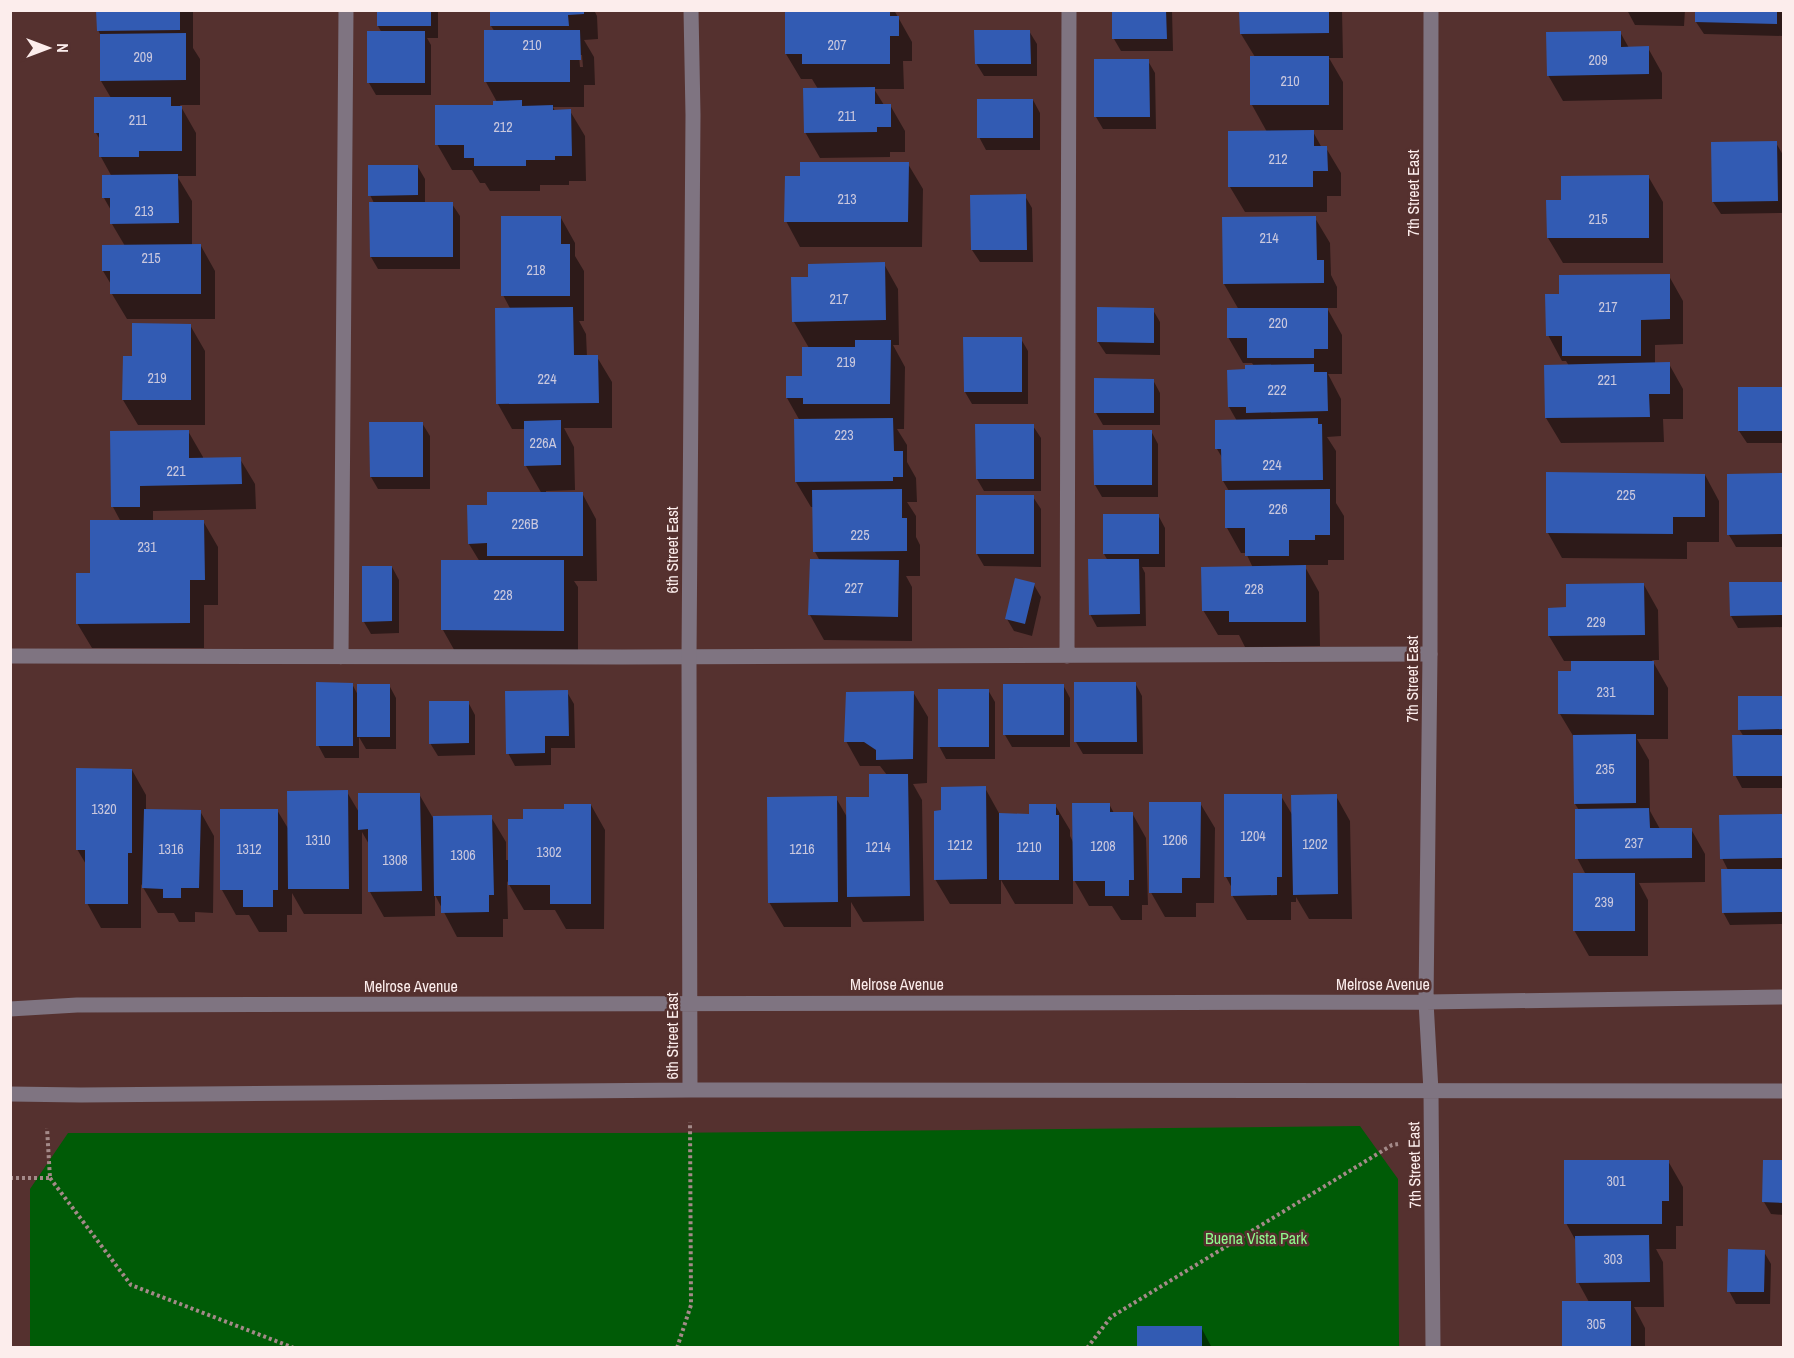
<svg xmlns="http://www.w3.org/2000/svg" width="1794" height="1358" viewBox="0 0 1794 1358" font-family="'Archivo Narrow',sans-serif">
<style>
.green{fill:#005b06}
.shadow{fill:#0007;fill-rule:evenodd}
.building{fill:#325bb3}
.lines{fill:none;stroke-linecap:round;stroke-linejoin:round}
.path{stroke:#a48a89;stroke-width:4;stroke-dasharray:3 3;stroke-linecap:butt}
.lane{stroke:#7f7481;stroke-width:15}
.street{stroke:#7f7481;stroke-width:15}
.labels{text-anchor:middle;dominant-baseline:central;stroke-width:5;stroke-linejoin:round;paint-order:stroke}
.number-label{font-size:14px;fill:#cac8de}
.street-label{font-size:16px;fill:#fcedec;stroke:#55312f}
.park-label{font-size:16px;fill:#8ffa8c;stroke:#55312f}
</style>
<rect width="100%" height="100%" fill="#55312f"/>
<path class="green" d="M1360,1126l38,53 1,168 -1369,1v-159l38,-56h590z"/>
<path class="shadow" d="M98,10h95v38l7,11v46h-20l16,28v43h-19l15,25v45h9l14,25v48h-88l-15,-25v-8l-9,-15 22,-25 -13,-22v-12l-8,-14 8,-21 -11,-20v-16l-5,-8 15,-35 -10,-17v-45l-3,-6z
M379,10h59v28h-11l4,7v50h-55l-7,-12 13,-50 -4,-7z
M491,10h103l3,6 1,23 -14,1 10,17 1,28h-11v22h-31l2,4h15l15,25 1,45h-17v4h-29v6h-50l-5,-8h-5l-8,-13h-20l-15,-26 58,-38 2,-4 -11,-20 9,-50 -4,-6zM579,55h3l1,12h-3z
M786,10h108l18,32v19h-9l1,28h-30l10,16h6l15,26v21h-15v5l-70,1 -15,-26 13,-43 -6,-10h-11l-15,-25z
M1113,10h59l1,41h-52l-7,-12z
M1241,10h101l1,48h-14l14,24v48h-31l10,18h4l15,25v23h-14v16h-82l-15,-25 37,-55 -15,-27 3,-48 -14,-23z
M1627,10h58l-1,16 -49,-1z
M1697,10h87l-1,26 -79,-2 -8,-12z
M1029,31l8,13v32h-53l-8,-13z
M1620,32l9,16h19l14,25v26l-99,2 -15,-26z
M1148,61l7,12 1,56h-53l-7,-12z
M1033,100l7,13v37h-54l-7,-13z
M1776,143l7,12 1,58 -63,1 -8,-12z
M908,164l15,25 -1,58h-122l-14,-26z
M418,167l7,12v25h27l8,12v53h-82l-7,-12 3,-54 -4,-8z
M1648,176l15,26v61h-100l-15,-25 14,-37z
M1025,196l7,12 1,54h-53l-8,-12z
M561,218l14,25v13l9,15v50h-5l7,13 1,23h10l15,25v46h-48l10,19 1,43 -29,1v3l36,-1 14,26 1,62h-23l4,6v68h-121l-14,-25 37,-68 -11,-18 20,-38 53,-12 -16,-28v-37h-14l-14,-25 13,-94 -8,-15z
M1315,218l15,25 1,32 6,12v21h-10l15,27v39h-14l13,25v37l-14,1 9,14v52l8,13v44h-16v5h-24l15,27 1,54 -75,1 -6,-12h-21l-15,-25 50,-42 -7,-15h-5l-14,-25v-37h2l-6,-10v-22l-6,-10 -1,-28h21l-8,-14 17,-36 8,-5 -2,-3h-9l-15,-26 11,-27 -15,-26z
M884,264l14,25 1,56h-6l12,22 -1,62h-7l10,16v17l9,16 1,24h-10l9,14v21l4,8v31h-14l6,11v54l-88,-1 -14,-25 10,-54 -5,-9 -1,-45h-3l-15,-25 4,-61 -13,-23 16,-21 6,-29 -15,-26 15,-44z
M1669,276l14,25v43l-28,1v19h14l14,25v30h-20l1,23 -103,1 -15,-25 -1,-52h24l-3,-5h-4l-14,-26 13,-40z
M1153,310l7,12v33l-54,-1 -8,-12z
M190,325l15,26v74h-67l-15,-25z
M1021,339l7,12v53h-56l-7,-12z
M1153,380l7,13v32h-57l-7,-12z
M1784,388v55h-37l-8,-12v-42z
M370,423h52l8,13v53h-52l-7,-12z
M1033,426l8,12v53h-57l-7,-12z
M188,431l15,26v3l37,-1 15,25 1,25 -103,2v11l50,-1 15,26v58h-14v43h-112l-15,-25 15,-48 29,-53 -8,-15 -2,-74z
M1151,431l7,13v53h-56l-7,-12z
M1705,475l14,26v41h-32v17l-125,-1 -14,-25z
M1784,475v72h-48l-7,-12z
M1033,497l8,12v58l-57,-1 -7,-12z
M1104,515h54l7,13v39h-23l3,6 1,53 -49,1 -7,-13 18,-53 -4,-7z
M392,567l7,13v53l-28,1 -7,-12z
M1784,584v43l-46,1 -7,-12z
M1034,585l7,12 -9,39 -18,-5 -7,-12z
M1644,585l14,25 1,50h-7l16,28v51h-31l12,21 1,51 10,18h31l14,25v28l-66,1 9,17v56h-59l-15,-26 12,-55 -9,-17 2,-48 -4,-6v-65l-15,-25 13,-42v-11h-9l-15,-25 18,-27z
M1135,683l7,13 1,58h-60l-7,-12z
M352,684l6,11 31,-10 7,13v51h-30l-7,-12v21h-34l-7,-13z
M1063,685l7,13v49h-58l-7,-12z
M988,690l7,12v57h-49l-7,-13z
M567,692l7,12 1,44h-24v17l-36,1 -7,-13z
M913,692l15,25 -1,66 -14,1 9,16 2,121 -61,1 -12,-20v25h-67l-15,-25 67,-104 11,19 24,-19 16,-23 -7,-9h-20l-14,-25z
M1784,698v90h-42l-7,-13 9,-38 -5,-8z
M468,702l7,13v40l-37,1 -8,-13z
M132,770l14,25v16h54l14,25 -1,77 -18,-1v10h-16l-5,-9h-16l-17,-29v44h-40l-14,-25v-37l-10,-17z
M985,788l15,27h30l25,-10 15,25v6l4,8 35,-40 5,9h18l14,25 2,67h-6v15h-21l-9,-14h-23l-16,-28v26h-58l-14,-24v24h-51l-15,-25 7,-68z
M347,792l13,22 59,-20 14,24 58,-1 15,25v18h3l16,-39 66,-16 14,25 -1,99h-38l-11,-19h-31l-17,-29 1,38h-5v18h-46l-22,-42v21l-51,1 -14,-25v-46l-8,-14v82h-58l-12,-21v22h-5v17h-28l-10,-17h-13l-14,-25 55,-80 12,20z
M1281,796l12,20 43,-20 14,25 2,98h-43l-13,-22v5h-5v18h-44l-15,-25v-7l-6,-11z
M1200,803l15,25 -1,75h-18v14h-31l-16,-28h1z
M1784,816v108l-54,1 -7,-13 5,-42 -6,-12z
M1668,1161l15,26v39h-7v23h-20l7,13 1,45h-30l11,21v20h-82l26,-46 -11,-20 -1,-39 -11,-20z
M1784,1162v53l-13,-1 -7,-12z
M1764,1252l7,12 -1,40h-34l-7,-13z
M1201,1327l11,21h-74z"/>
<path class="building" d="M96,10h84v20l-83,1z
M377,10h54v16h-54z
M490,10h94v4l-16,1 1,11h-79z
M785,10h105v6h9v20h-9v28h-88v-10h-17z
M1112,10h54l1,29h-55z
M1239,10h90v23l-89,1z
M1695,10h82v14l-82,-2z
M484,30h96l1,30h-11v22h-86z
M974,30h56l1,34h-56z
M367,31h58v52h-58z
M1621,31v16l28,-1v28l-102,2 -1,-44z
M186,33v47l-86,1v-47z
M1250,56h79v49h-79z
M1094,59h55l1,58h-56z
M875,87v17h16v23h-14v5l-73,1 -1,-45z
M94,97h77v9h11v45h-43v6h-40v-24h-5z
M977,99h56v39h-56z
M522,100v6l31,-1v5l18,-1 1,47h-17v4h-29v6h-52v-8h-10v-13h-29v-40h58v-4z
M1314,130v16h13l1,25h-15v16h-85v-56z
M1777,141l1,60 -66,1 -1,-60z
M800,162h109l-1,60h-124l1,-46h15z
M368,165h50v30l-50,1z
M178,174l1,49 -69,1v-26h-8v-23z
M1649,175v63h-102l-1,-38h15v-24z
M1026,194l1,56h-56l-1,-55z
M369,202h84v55h-83z
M501,216h60v28h9v52h-69z
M1316,216l1,44h7v23l-101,1 -1,-67z
M201,244v50h-91v-23h-8v-26z
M885,262l1,58 -94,2 -1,-45h17v-13z
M1670,274v45l-29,1v36h-79v-20h-16l-1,-42h14v-19z
M573,307l1,48h24l1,48 -103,1 -1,-96z
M1097,307l57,1v35l-57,-1z
M1227,308h101v41h-14v9h-67v-20h-20z
M132,323l59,1v76h-69l1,-44h9z
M963,337h59v55h-58z
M855,340h36l-1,64h-87v-6h-17v-22h16v-29h53z
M1670,362v32h-21l1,23 -105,1 -1,-53z
M1314,364v8h13l1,39 -82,2v-6h-18l-1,-37 18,-1v-4z
M1094,378l60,1v34h-60z
M1738,387h46v44h-46z
M893,418l1,33h9v26h-10v4l-98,1 -1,-63z
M1318,418v6h4l1,56 -101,1 -1,-32h-6v-29z
M561,420v45l-37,1v-45z
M369,422h54v55h-53z
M975,424h59v55h-58z
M189,430v28l52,-1 1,27 -102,2v21h-29l-1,-76z
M1093,430h59v55h-58z
M1546,472l159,2v43h-32v17l-127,-1z
M1784,473v61l-57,1v-61z
M902,489v29h5v33l-94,1 -1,-62z
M1330,489v46h-15v5h-26v16h-44v-28h-20v-38z
M487,492h96v64h-96v-13l-19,1 -1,-39h20z
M976,495h58v59h-58z
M1103,514h56v40h-56z
M90,520h114l1,60h-15v43l-114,1v-51h14z
M810,559l89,1 -1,57 -90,-2z
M1088,559h51l1,55 -51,1z
M441,560h123v71l-123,-1z
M1306,565v57h-77v-11h-27l-1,-44z
M362,566h30v55l-30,1z
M1015,578l20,5 -10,41 -20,-5z
M1729,582h55v33l-54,1z
M1644,583l1,52 -97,1v-28l18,-1v-23z
M1571,661h83v54l-96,-1v-43h13z
M316,682l37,1v63h-37z
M1074,682h62l1,60h-63z
M357,684h33v53h-33z
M1003,684h61v51h-61z
M938,689h51v58h-51z
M568,690l1,46h-24v17l-39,1 -1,-63z
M914,691l-1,68 -37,1v-10l-12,-8h-20l2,-50z
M1738,696h46v33l-46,1z
M429,701h40v42l-40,1z
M1636,734v69l-62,1 -1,-69z
M1732,735h52v41h-51z
M76,768l56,1v84h-4v51h-43v-54h-9z
M869,774h39l2,122 -63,1 -1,-100h23z
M986,786l1,93 -53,1v-69l7,-1v-23z
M348,790l1,99h-61l-1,-98z
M358,793h62l2,98 -54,1v-63l-10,1z
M1224,794h58v83h-5v18l-46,1v-19h-7z
M1337,794l1,100 -45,1 -2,-100z
M837,796l1,106 -70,1 -1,-106z
M1149,802h52l-1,76h-18v15h-33z
M1072,803h38v9h23l1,68h-5v16h-24v-15h-32z
M564,804h27v100h-41v-19h-42v-66h15v-10h41z
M1029,804h27v11h3v65h-60v-67l30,1z
M1649,808l1,20h42v30l-117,1v-50z
M144,809l57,1 -2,78h-18v10h-18v-9l-21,-1z
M220,809h58v81h-5v17h-30v-17h-23z
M1784,814v44l-64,1 -1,-44z
M492,815l2,80h-5v17l-48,1v-17h-7l-1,-80z
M1721,869h63v43l-62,1z
M1573,873h62v58h-62z
M1564,1160h105v41h-7v23h-98z
M1763,1160h21v43l-22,-1z
M1649,1235l1,47 -74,1 -1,-47z
M1728,1249l37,1 -1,42h-37z
M1562,1301h69v47h-69z
M1137,1326h65v22h-65z"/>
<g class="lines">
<path class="path" d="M10,1178h40l-3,-50
M50,1178l81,107 163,63
M677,1348l14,-43 -1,-183
M1087,1348l24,-31 281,-172 6,-1"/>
<path class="lane" d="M10,656l612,1 808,-3
M1067,656l2,-646
M341,657l5,-647"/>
<path class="street" d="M1431,10l-1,644 -4,348 5,89 2,257
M10,1009l67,-4 1349,-3 358,-5
M690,1090l-1,-433 4,-542 -2,-105
M10,1094l71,1 609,-5 1094,1"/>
</g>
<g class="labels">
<g class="number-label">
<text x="532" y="45">210</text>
<text x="837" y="45">207</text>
<text x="143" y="57">209</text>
<text x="1598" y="60">209</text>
<text x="1290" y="81">210</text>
<text x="847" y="116">211</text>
<text x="138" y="120">211</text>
<text x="503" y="127">212</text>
<text x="1278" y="159">212</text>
<text x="847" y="199">213</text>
<text x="144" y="211">213</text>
<text x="1598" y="219">215</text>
<text x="1269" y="238">214</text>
<text x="151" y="258">215</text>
<text x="536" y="270">218</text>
<text x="839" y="299">217</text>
<text x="1608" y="307">217</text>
<text x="1278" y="323">220</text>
<text x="846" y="362">219</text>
<text x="157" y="378">219</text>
<text x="547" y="379">224</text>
<text x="1607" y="380">221</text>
<text x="1277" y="390">222</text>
<text x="844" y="435">223</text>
<text x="543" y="443">226A</text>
<text x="1272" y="465">224</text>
<text x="176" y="471">221</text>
<text x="1626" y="495">225</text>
<text x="1278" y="509">226</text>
<text x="525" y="524">226B</text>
<text x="860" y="535">225</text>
<text x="147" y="547">231</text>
<text x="854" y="588">227</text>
<text x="1254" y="589">228</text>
<text x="503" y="595">228</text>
<text x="1596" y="622">229</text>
<text x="1606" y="692">231</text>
<text x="1605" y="769">235</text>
<text x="104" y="809">1320</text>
<text x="1253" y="836">1204</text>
<text x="318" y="840">1310</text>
<text x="1175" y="840">1206</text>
<text x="1634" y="843">237</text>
<text x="1315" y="844">1202</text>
<text x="960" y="845">1212</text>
<text x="1103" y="846">1208</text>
<text x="878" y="847">1214</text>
<text x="1029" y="847">1210</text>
<text x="171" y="849">1316</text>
<text x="249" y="849">1312</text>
<text x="802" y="849">1216</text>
<text x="549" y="852">1302</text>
<text x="463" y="855">1306</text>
<text x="395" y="860">1308</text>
<text x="1604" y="902">239</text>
<text x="1616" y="1181">301</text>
<text x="1613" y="1259">303</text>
<text x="1596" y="1324">305</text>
</g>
<g class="street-label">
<text transform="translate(1413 193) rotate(-90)">7th Street East</text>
<text transform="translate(672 550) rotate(-90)">6th Street East</text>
<text transform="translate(1412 679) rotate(-90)">7th Street East</text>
<text x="897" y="984">Melrose Avenue</text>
<text x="1383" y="984">Melrose Avenue</text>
<text x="411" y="986">Melrose Avenue</text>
<text transform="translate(672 1036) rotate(-90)">6th Street East</text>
<text transform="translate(1414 1165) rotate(-91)">7th Street East</text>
</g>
<g class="park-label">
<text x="1256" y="1238">Buena Vista Park</text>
</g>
</g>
<rect width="1794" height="1358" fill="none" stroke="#fcedec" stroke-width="24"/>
<g transform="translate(48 48) rotate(90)" stroke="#55312f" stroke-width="4.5" paint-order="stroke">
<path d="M0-4.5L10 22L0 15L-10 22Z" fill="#fcedec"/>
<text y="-9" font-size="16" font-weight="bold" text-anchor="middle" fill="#fcedec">N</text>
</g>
</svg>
